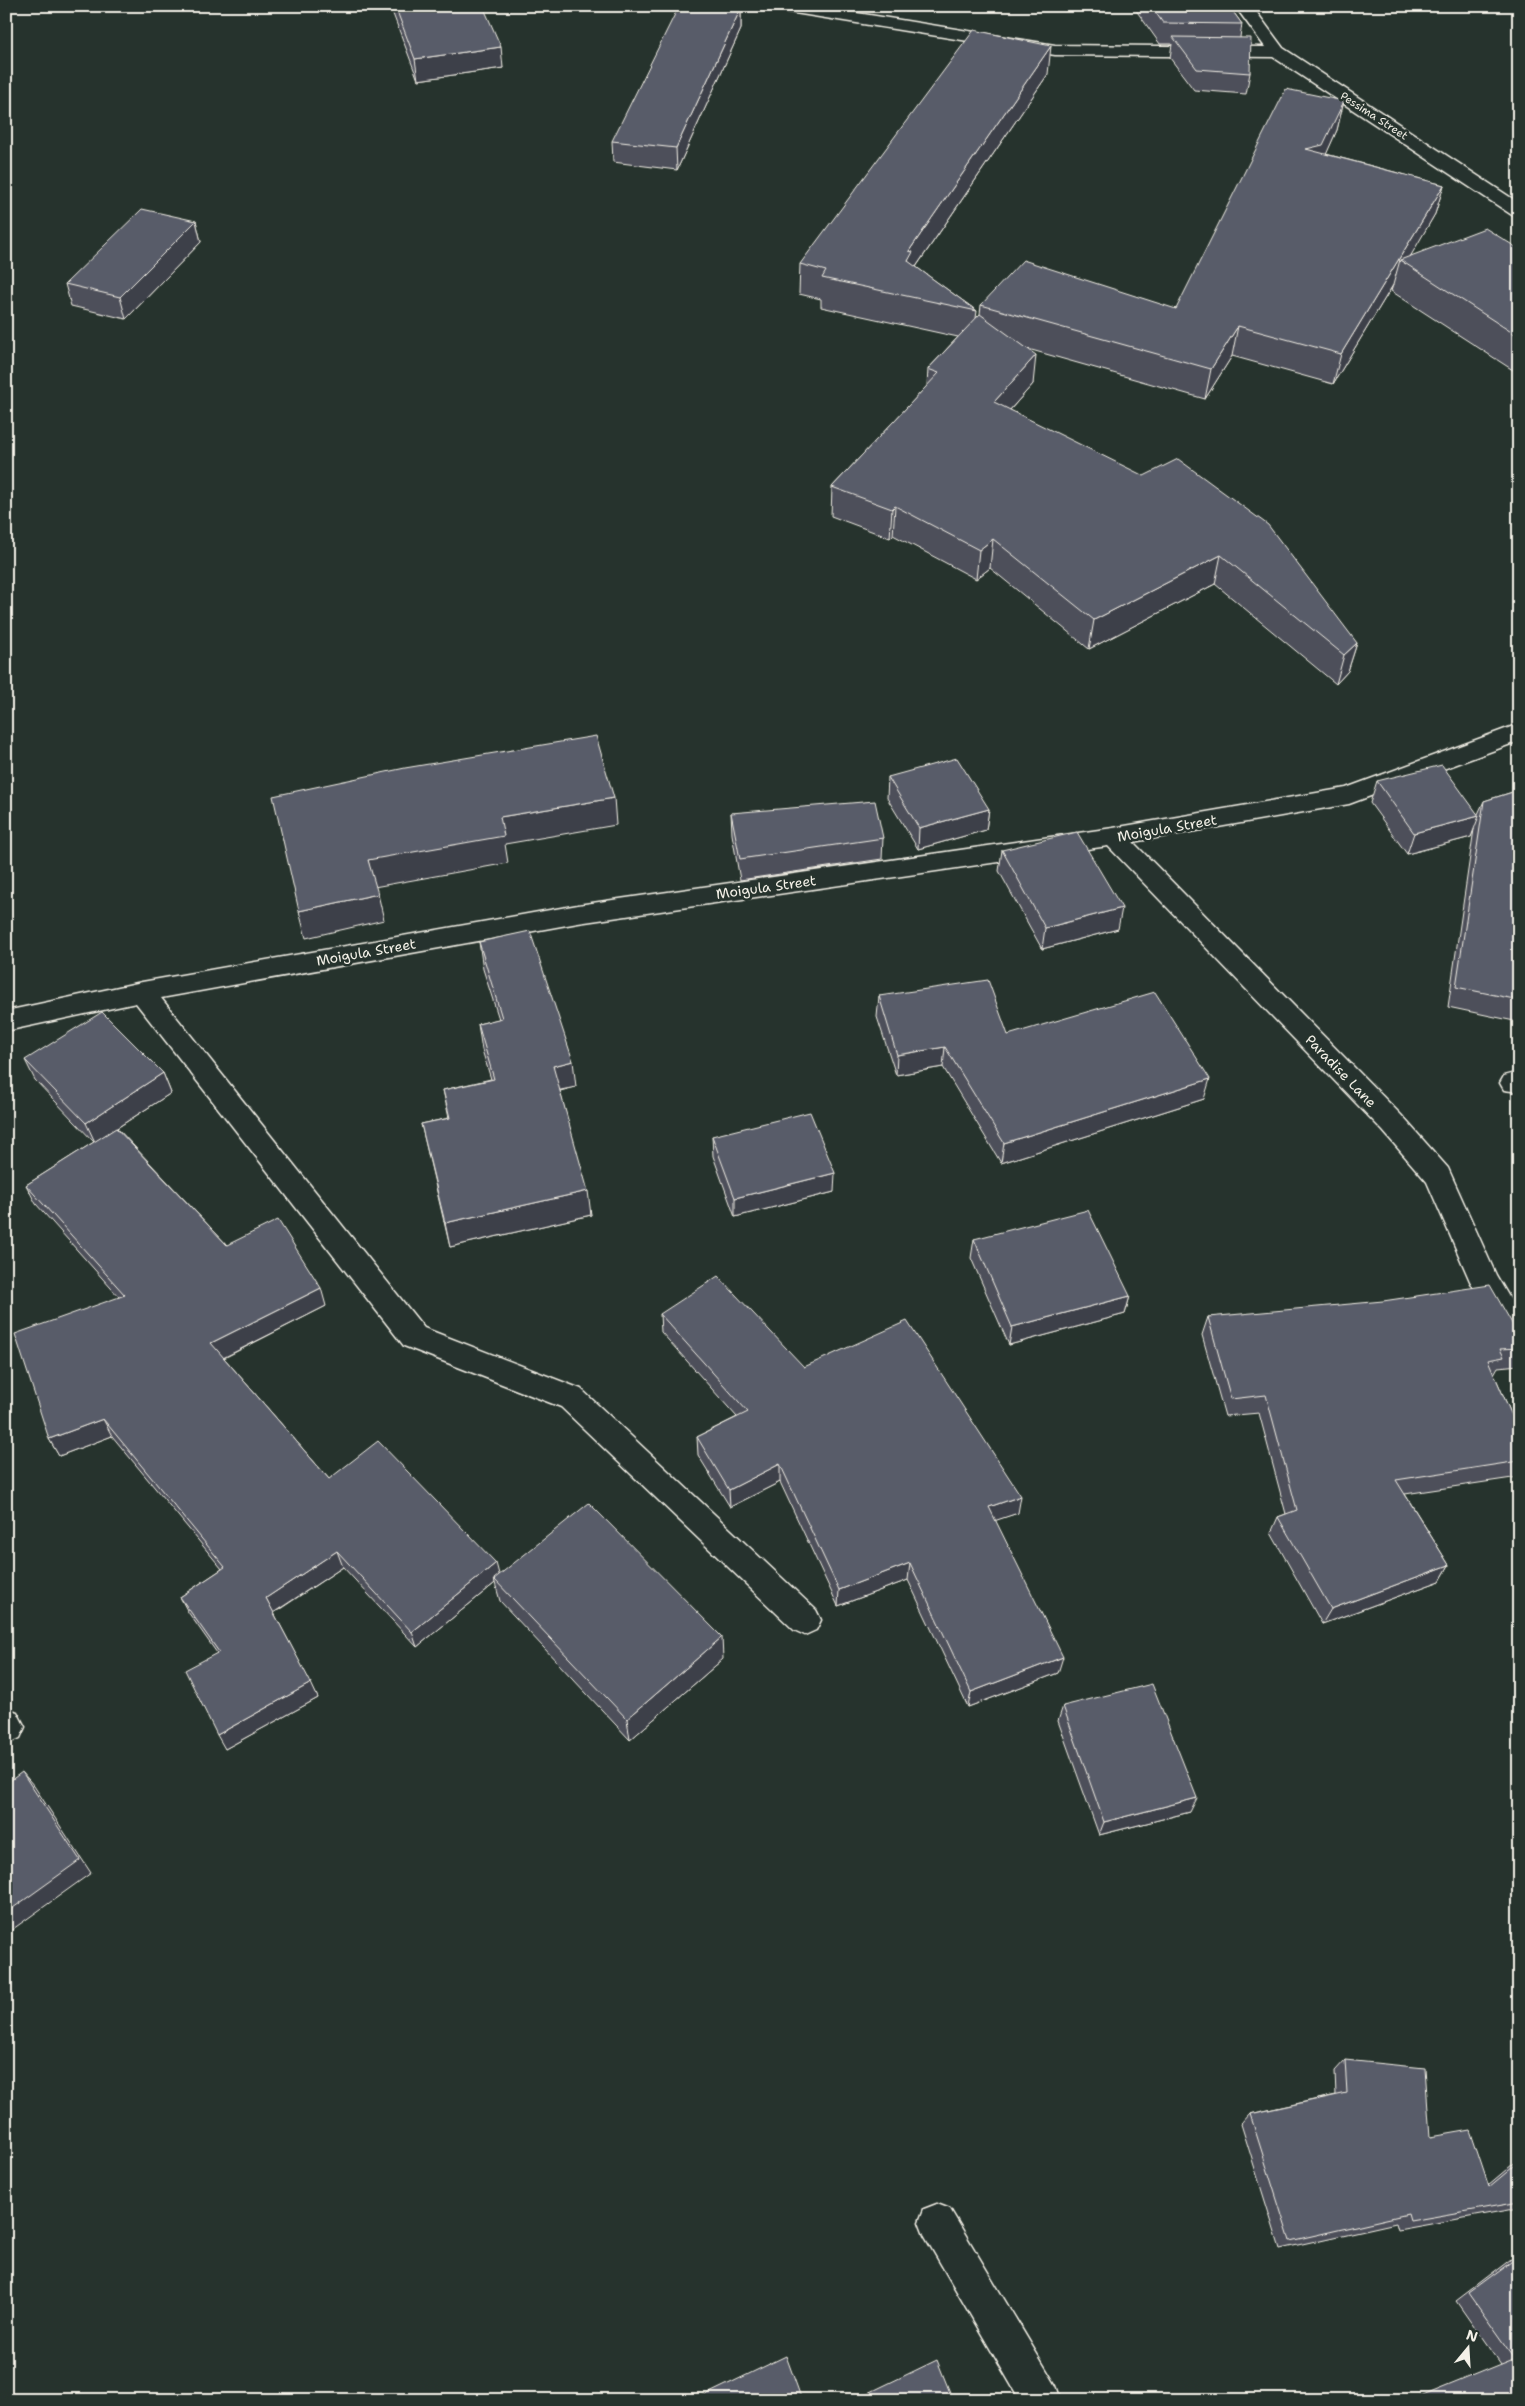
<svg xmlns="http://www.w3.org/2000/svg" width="1525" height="2406" viewBox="0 0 1525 2406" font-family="'Shantell Sans',sans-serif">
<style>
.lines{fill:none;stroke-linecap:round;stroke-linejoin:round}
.street-casing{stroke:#f4f1e8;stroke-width:3}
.street{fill:#26332d;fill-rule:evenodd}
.wall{fill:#4d4f5a;stroke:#f4f1e8}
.shaded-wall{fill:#3e404a;stroke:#f4f1e8}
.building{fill:#595c69;stroke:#f4f1e8}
.labels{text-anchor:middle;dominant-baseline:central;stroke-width:5;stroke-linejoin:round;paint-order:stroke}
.far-street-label{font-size:11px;fill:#f4f1e8;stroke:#26332d}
.street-label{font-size:14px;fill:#f4f1e8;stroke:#26332d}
</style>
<rect width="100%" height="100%" fill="#26332d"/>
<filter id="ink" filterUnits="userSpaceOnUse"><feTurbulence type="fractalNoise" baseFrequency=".02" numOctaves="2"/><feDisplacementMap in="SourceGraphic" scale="10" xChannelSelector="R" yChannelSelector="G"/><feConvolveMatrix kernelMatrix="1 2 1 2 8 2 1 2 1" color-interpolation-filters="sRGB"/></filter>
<g filter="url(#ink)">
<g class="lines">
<g class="street-casing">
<path id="street" d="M774,6h40l241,39 210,2 -30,-41h17l31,42 236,155v13l-7,-1 -239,-158 -218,-2 -273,-44z
M1519,724v17l-170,63 -216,38 268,273 47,53 48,107 23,39v38l-10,-3 -39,-68 -43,-99 -44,-51 -275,-285 -530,77 -417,75 263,330 157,61 235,221 5,10 -5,10 -11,5 -11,-5 -233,-223 -157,-61 -268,-343 -130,28v-20l136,-29 436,-77 535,-77 233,-40z
M1519,1072v20l-15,-2 -4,-7 4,-7z
M6,1708l11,4 8,15 -5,11 -11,5 -3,-2z
M937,2204l13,5 106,177 5,14h-41l-96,-165 -5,-13 5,-13z"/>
</g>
<use href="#street" class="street"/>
</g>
<path class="wall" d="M390,6h93l20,62 -85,12z
M1133,6h96l13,18 -2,13 10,36 -4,21 -52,-4 -24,-32 2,-14h-12z
M741,8v21l-64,141 -64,-8 -1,-21z
M1048,74l-132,193 61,44 -1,7 4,-4 1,-9 195,4 168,-208 -7,29 -11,24 118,31 -9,29 -25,42 109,-7v125l-128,-83 2,-6 -60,99 -101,-28 -27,43 -177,-50 5,35 -23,26 347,233 -9,28 -12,13 -121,-100 -126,65 -99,-81 -14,11 -83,-44 -3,3 -59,-22 1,-29 95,-101 1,-17 30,-32 -137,-30v-8l-22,-5 1,-30z
M196,221l5,21 -75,77 -55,-13 -6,-22z
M888,777l101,32 -3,21 -68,19 -31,-51z
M1377,781l101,33 6,-13 35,-11v232l-71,-15 26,-178 -3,8 -64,17 -37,-51z
M731,813l152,25 -1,21 -142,21 -8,-46z
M1002,850l116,79 -76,20 -43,-78z
M479,942l97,145 -16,4 31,124 -141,32 -29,-123 28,-6 -6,-28 48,-11 -9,-29 -4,-26 21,-5 -16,-50z
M879,996l129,39 196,64 -203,64 -58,-96 -47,8 -19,-58z
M25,1060l138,13 8,20 -54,35 110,117 99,61 -102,52 105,121 170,95 224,85 -93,81 -130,-139 -5,-18 -78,64 -74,-80 -69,46 44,85 -93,51 -8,-96 -29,-41 -8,-15 42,-28 -110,-133 -53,20 -10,-17 70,-142 -83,-93 -10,-19 68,-43 -59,-62z
M712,1136l122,56 -99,25 -22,-61z
M974,1239l156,57 -5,18 -116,31 -38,-87z
M1519,1286v24l-7,-11z
M660,1314l144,53 214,146 -23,7 63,153 -90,34 -60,-127 -70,26 -58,-124 -50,25 -32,-52 -1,-18 40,-20 -76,-85z
M1208,1317l311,15v33l-21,2 -4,7 25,58v45l-114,17 44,71 -9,16 -118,43 -51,-91 7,-16 8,-3 -27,-101 -34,3 -23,-81z
M1063,1706l127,106 -91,23 -41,-114z
M1345,2060l85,77 58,48 31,-26v49l-121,22 -2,-7 -116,26 -39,-125 9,-10 86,-19 -1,-24z
M1519,2253v147l-19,-36 -44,-63z"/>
<path class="shaded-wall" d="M741,8v21l-64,141 -1,-22z
M1051,46l-3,28 -137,200 -4,16 2,-39z
M501,47l2,21 -85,12 -3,-21z
M1344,101l-7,29 -20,45 -11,-26z
M1444,185l-9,29 -29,50 -6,-4 -7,25 -60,99 8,-30z
M196,221l5,21 -75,77 -6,-22z
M1238,326l-6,30 -27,43 6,-30z
M1036,355l-3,29 -42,47 3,-29z
M895,506l-2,29 -3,3 2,-29z
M993,539l-3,29 -14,11 3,-29z
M1221,555l-6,29 -126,65 5,-29z
M1357,643l-9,28 -12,13 8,-29z
M614,798l2,27 -111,19 3,19 -134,24 -6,-27 132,-43z
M989,809l-3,21 -68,19 1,-21z
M1479,816l-8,21 -64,17 7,-21z
M378,894l6,26 -78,18 -7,-27z
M1122,908l-4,21 -76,20 3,-21z
M945,1047l-2,20 -47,8 1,-20z
M573,1061l3,26 -20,4 -3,-25z
M163,1073l8,20 -76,49 -9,-19z
M1210,1079l-6,20 -203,64 3,-20z
M835,1173l-1,19 -99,25v-19z
M588,1191l3,24 -141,32 -5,-24z
M321,1288l5,18 -107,54 -8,-17z
M1130,1296l-5,18 -116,31 3,-18z
M103,1419l9,17 -53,20 -10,-17z
M780,1464v18l-50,25 -1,-17z
M1021,1496l-3,17 -33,11 4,-17z
M337,1551l6,16 -70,46 -7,-15z
M496,1563l4,15 -6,1 1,4 -78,64 -5,-15z
M910,1563l-2,17 -70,26 1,-16z
M1449,1565l-9,16 -118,43 9,-15z
M722,1637l1,22 -93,81 -3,-21z
M1063,1657l-5,16 -90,34 3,-15z
M311,1683l7,15 -93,51 -8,-14z
M22,1772l12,14 57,87 -85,61v-21z
M1197,1798l-7,14 -91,23 5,-13z"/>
<path class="building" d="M395,6h88l18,41 -86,12z
M679,6h53l9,2 -65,140 -64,-7z
M1151,6h78l13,18 -79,-1z
M974,30l77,16 -142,205 4,1 -5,9 69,50 -155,-33 4,-7 -26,-7z
M1173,37l78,1 -1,35 -53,-4z
M1286,89l58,12 -21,44 -17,4 138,36 -103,169 -103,-28 -27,43 -230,-64 42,-45 153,49z
M142,209l54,12 -76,76 -55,-13z
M1485,228l34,21v88l-119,-77z
M980,314l56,41 -42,47 150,74 34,-17 90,66 89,118 -13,12 -123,-100 -127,65 -101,-81 -14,11 -84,-44 -3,3 -60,-22 107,-114 -11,-4z
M596,736l18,62 -114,19 4,19 -136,24 10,34 -79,17 -26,-115 132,-28z
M957,758l32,51 -70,19 -31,-51z
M1442,765l37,51 -65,17 -37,-52z
M1519,790v210l-63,-13 28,-186z
M875,801l8,37 -143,21 -9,-46z
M1077,832l45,76 -77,20 -43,-78z
M530,931l43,130 -20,5 35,125 -143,32 -24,-99 29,-6 -7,-28 51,-11 -16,-55 24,-6 -23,-76z
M988,980l20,55 147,-43 55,87 -206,64 -59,-96 -48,8 -18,-59z
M102,1012l61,61 -77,50 -61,-63z
M810,1112l25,61 -100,25 -23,-62z
M116,1128l111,117 51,-25 43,68 -110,55 118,136 49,-38 118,122 -84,69 -75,-81 -71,47 45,85 -94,52 -32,-65 34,-18 -39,-55 45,-30 -122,-148 -54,20 -34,-105 110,-39 -99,-110z
M1088,1210l42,86 -118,31 -38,-88z
M718,1276l86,91 103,-46 114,175 -32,11 74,150 -92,35 -61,-129 -71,27 -59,-126 -51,26 -32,-53 51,-25 -88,-98z
M1490,1285l27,47h2v16l-19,1 4,8 -16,3 31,72v29l-123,19 53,85 -118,44 -53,-92 19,-7 -31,-115 -35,4 -23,-82 175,-16z
M589,1503l133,134 -95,82 -133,-140z
M1152,1684l45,114 -93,24 -41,-116z
M22,1772l58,88 -74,53v-129z
M1345,2060l80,8 5,69 40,-7 19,57 30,-25v40l-109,19 -2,-7 -118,27 -40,-127 97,-21z
M1519,2256v144h-107l103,-42 -46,-65z
M786,2356l16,44h-107z
M937,2360l16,40h-99z"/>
</g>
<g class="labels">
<g class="far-street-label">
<text transform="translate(1374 116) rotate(33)">Pessima Street</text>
</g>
<g class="street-label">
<text transform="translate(1167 828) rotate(-10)">Moigula Street</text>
<text transform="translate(766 887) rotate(-8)">Moigula Street</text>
<text transform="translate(366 952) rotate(-10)">Moigula Street</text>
<text transform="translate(1341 1071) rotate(46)">Paradise Lane</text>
</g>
</g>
<rect width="1525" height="2406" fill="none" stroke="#26332d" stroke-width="25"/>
<rect x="12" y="12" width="1500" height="2381" fill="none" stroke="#f4f1e8" stroke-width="2" filter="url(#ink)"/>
<g transform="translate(1468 2348) rotate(18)" stroke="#26332d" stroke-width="4" paint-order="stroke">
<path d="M0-4L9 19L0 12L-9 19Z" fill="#f4f1e8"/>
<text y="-8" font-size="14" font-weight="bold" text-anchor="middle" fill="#f4f1e8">N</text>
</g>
</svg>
